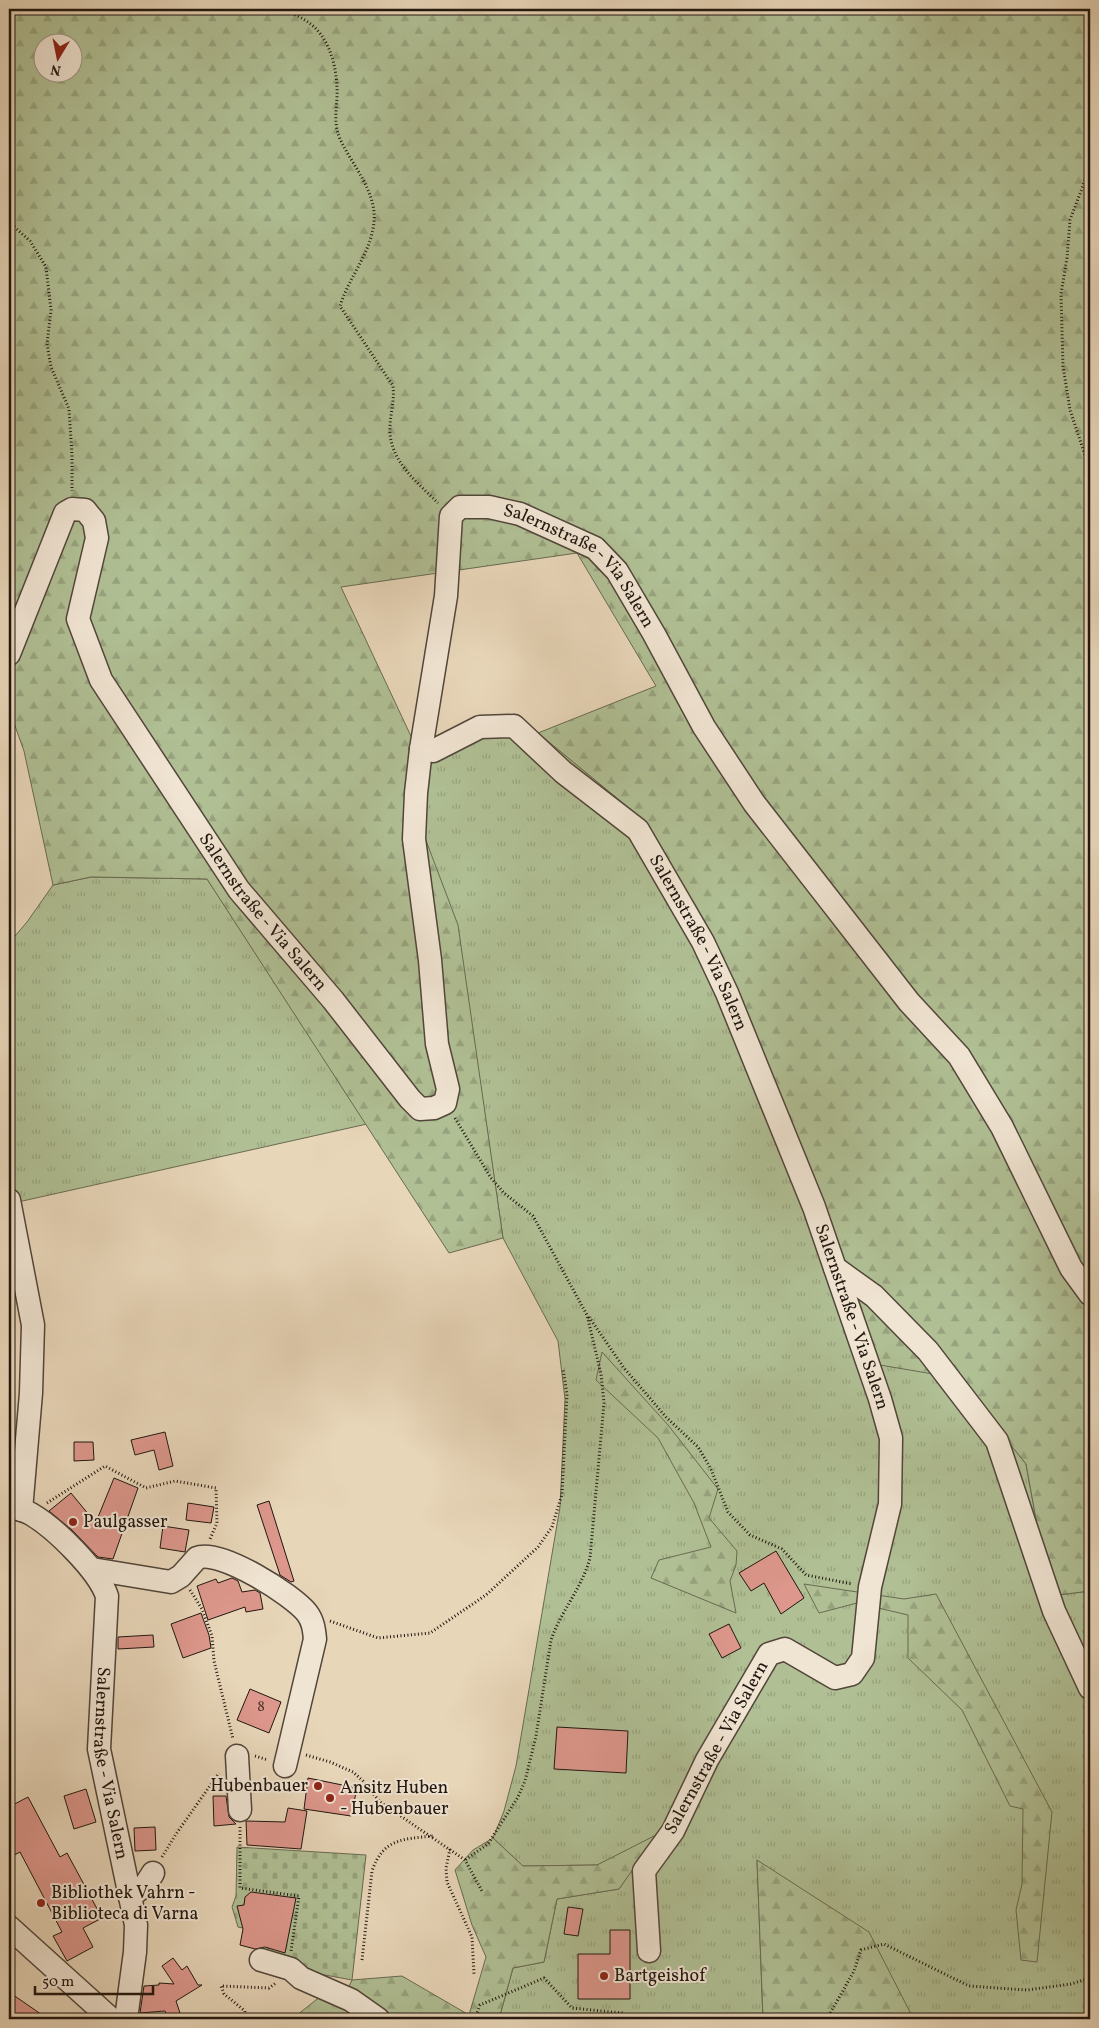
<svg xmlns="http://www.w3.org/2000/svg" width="1099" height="2028" viewBox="0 0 1099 2028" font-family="Vollkorn,serif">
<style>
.grass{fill:url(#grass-tufts);stroke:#686a52}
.forest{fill:url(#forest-firs);stroke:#686a52;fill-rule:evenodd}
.cemetery{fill:url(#cemetery-stones);stroke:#686a52}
.building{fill:#dd978c;stroke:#20160f}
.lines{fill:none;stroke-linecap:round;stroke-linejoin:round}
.minor-casing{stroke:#52463a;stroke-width:25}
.path{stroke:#20160f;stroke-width:3;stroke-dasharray:1 2.5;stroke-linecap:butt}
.minor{stroke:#f0e4d2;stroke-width:22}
.poi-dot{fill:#8f2418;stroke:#f0e4d2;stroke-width:2}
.labels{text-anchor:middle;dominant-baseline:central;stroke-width:4;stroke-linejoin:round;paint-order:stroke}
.number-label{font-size:15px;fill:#4f362e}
.street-label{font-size:18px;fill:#20160f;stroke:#f0e4d2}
.poi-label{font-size:18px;fill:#20160f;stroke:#f0e4d2;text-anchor:start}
</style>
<defs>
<pattern id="grass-tufts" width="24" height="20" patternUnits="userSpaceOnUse" patternTransform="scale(1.25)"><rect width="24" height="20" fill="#b0bf94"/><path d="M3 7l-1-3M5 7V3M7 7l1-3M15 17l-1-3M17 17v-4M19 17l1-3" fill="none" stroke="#97a37e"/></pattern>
<pattern id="forest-firs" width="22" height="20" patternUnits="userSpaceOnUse" patternTransform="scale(1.25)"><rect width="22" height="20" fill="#b0bf94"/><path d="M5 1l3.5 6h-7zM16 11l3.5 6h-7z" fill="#97a37e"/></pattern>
<pattern id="cemetery-stones" width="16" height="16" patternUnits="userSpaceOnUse" patternTransform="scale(1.25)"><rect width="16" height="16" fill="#b0bf94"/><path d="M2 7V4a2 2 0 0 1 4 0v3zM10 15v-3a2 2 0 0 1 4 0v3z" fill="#97a37e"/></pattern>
</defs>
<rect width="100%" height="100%" fill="#e8d6b9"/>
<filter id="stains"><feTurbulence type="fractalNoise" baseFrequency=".004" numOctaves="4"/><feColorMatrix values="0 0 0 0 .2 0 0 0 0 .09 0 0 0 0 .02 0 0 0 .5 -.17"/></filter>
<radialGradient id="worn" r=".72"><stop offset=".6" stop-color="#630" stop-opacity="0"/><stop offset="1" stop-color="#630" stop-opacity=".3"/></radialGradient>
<path class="grass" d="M476,732l62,1 108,89 311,555 69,87 24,132 40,-5v428h-179l-1,-7 -153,-152 6,159h-264l14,-51 31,-6 13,-63 62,-10 38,-54 -59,30 -75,1 -30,-28 11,-27 12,-45 44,-259 5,-108 -7,-58 -55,-103 -26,-176 -55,-232 3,-64 13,-17z
M91,877l116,2 160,245 -358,80v-261l18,-21 26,-37z
M321,1996l57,23h-86z"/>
<path class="forest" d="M9,9h1081v1582l-40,5 -24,-132 -69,-86 -101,-17 -113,-346 -97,-193 -108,-89 118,-47 -79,-133 -236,34 84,179 -3,64 36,95 45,313 -54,15 -242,-374 -116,-2 -38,8 -29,-134 -15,-42zM42,42h30v30h-30z
M602,1352l66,73 50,64 -9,29 28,33 -1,14 -6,16 6,32 -85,-35 8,-18 52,-13 -17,-44 -36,-65 -62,-58z
M804,1584l100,15 32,-5 116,218 -15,150 -16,-2 -5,-50 6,-26 1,-75 -13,-3 -48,-96 -54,-52v-43l-51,-12 -38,10z
M658,1834l-39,55 -62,10 -13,63 -31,6 -14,51h-121l-37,-16 11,-23 50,-4 67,39 17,-58 -14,-32 -17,-55 18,-20 20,-12 30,28 74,-1z
M757,1860l112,72 41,80 1,7h-148z"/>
<path class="cemetery" d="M237,1847l129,8 -14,125 -49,-9 -13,-15 -23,-3 3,-19 -32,-7 -6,-20 4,-11z"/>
<path class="building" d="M165,1432l8,34 -14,4 -5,-20 -19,5 -4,-15z
M74,1442h19l1,18 -20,1z
M114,1478l24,10 -25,71 -15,-2 -26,-27 -23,-19 22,-18 23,28v6z
M269,1501l25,80 -3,1 -11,-7 -23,-70z
M188,1503l26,4 -3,16 -25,-3z
M163,1526l26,4 -4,22 -25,-4z
M776,1551l28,47 -23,16 -17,-31 -13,8 -12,-18z
M232,1578l6,3 4,11 13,-2 5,3 3,16 -17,3 -1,-5 -37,13 -11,-34 19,-7 2,4z
M201,1613l8,22 2,13 -28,10 -12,-34z
M729,1624l12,24 -19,10 -13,-24z
M153,1635l1,12 -36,2v-12z
M250,1689l31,13 -12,31 -32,-13z
M557,1727l71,4 -2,42 -72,-4z
M308,1778l49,10 -6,28 -47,-7z
M86,1789l10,33 -22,7 -10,-33z
M213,1796h13l3,21 7,7 -22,2z
M28,1797l32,60 7,-4 35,65 -19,10 10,19 -26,14 -14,-25 9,-4 -42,-80 -11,6v-51z
M288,1808l19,3 -6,38 -54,-4 -1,-24 39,1z
M155,1827l1,23 -21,1 -1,-23z
M251,1892l45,6 -11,55 -20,-6 -10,2 -15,-4 3,-16 -6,-23 7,-1 1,-8z
M568,1907l15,2 -5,27 -14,-2z
M610,1930h20v69h-52v-45h32z
M173,1958l9,12 5,-4 11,19h4l-26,16 6,18h-14l-3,-8 -25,2 4,-27 15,-1v-2l15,1 -12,-18z
M9,1992l39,27h-39z"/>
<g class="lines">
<g class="minor-casing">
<g id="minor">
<path id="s1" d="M9,654l56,-141 7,-4 13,1 9,11 3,17 -19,81 23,61 138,210 94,110 77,99 10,10 14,-1 11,-5 3,-14 -11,-45 -7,-84 -16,-121 2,-46 5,-44 25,-153 5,-80 9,-9h29l31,7 75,34 22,23 37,63 50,93 50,76 155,199 50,54 43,71 69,141 19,26"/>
<path id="s2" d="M421,749l12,2 47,-24 34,-1 49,46 75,58 65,112 24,51 87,214 66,192 11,39 -1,66 -20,83 -7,71 -11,16 -17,4 -50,-29 -16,5 -62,106 -34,71 -29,40 5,80"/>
<path d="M9,1200l24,125 -2,68 -10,117"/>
<path d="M835,1268l39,28 54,55 69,90 57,170 36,77"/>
<path id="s3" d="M9,1506c7,2 15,4 22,8 24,14 67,56 76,82l-8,153 37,176 -1,27 -9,67"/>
<path d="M92,1569l79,13 10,-6 16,-18c22,-10 96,37 110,55 6,8 7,16 8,26l-30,127"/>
<path d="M237,1756l3,54"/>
<path d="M130,1897l16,-13 7,-11"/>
<path d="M9,1927l102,92"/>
<path d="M261,1960l30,9 10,9 50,22 27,19"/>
</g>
</g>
<path class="path" d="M282,9c10,4 21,9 30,16 20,17 26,48 25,73 -1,14 -3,27 3,41 12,26 37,53 34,83 -3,31 -25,55 -34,84l53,80c2,16 -4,31 -3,47 2,30 28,50 48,70
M1090,167l-20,53 -3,38 -6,36 2,72 7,44 20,60
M9,222l21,19 16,26 5,43 -4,34 4,23 18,42 3,46v36
M455,1118l36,60 13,15 29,23 54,99 14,59 3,29 -14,155c-8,30 -29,53 -39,82l-15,96 -11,45 -7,16 -30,47 -23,16
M589,1317l35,51 42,49 32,30 13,22 17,43 22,23 32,14 24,26 46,9
M47,1503l58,-37 41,22 29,-7 41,7 1,35 -7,16
M190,1590l12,19 10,27 2,25 19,78
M330,1621l48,17 52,-5 56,-38 52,-48 14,-20 10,-33 5,-100 -4,-25
M306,1755l24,7 23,10 10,9 17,21 85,58 17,31
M255,1756l13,4
M240,1827v61l59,8 -8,55
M450,1849l-4,19 1,14 25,55 2,37
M162,1857l14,-23 43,-61
M362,1960l10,-89c11,-32 30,-32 61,-35
M246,2019l-1,-8 -21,-17 -3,-8 48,2 7,-5
M475,2019l5,-14 64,-27 28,30 50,5 11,6
M827,2019l27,-48 7,-21 23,-6 85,42 58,4 44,-6 19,-6"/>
<use href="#minor" class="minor"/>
</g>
<g class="poi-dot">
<circle cx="73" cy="1522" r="5"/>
<circle cx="318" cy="1786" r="5"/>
<circle cx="330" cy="1798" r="5"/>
<circle cx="41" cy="1903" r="5"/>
<circle cx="604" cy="1976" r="5"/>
</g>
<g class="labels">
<g class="number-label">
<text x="261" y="1707">8</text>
</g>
<g class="street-label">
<text stroke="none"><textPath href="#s1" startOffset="1661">Salernstraße - Via Salern</textPath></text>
<text stroke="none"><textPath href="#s1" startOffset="636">Salernstraße - Via Salern</textPath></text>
<text stroke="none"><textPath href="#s2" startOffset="389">Salernstraße - Via Salern</textPath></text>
<text stroke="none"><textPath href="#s2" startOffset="794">Salernstraße - Via Salern</textPath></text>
<text transform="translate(717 1748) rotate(-61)">Salernstraße - Via Salern</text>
<text stroke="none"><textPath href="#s3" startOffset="305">Salernstraße - Via Salern</textPath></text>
</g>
<g class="poi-label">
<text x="83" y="1522">Paulgasser</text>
<text x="308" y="1786" text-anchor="end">Hubenbauer</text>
<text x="340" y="1788">Ansitz Huben<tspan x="340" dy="21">- Hubenbauer</tspan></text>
<text x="51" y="1893">Bibliothek Vahrn -<tspan x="51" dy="21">Biblioteca di Varna</tspan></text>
<text x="614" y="1976">Bartgeishof</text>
</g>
</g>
<rect width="1099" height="2028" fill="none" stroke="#e8d6b9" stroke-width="30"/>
<rect x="10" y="10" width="1079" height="2008" fill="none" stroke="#20160f" stroke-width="2.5"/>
<rect x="15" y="15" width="1069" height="1998" fill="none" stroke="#20160f"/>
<g transform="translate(58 58) rotate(190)"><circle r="24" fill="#f0e4d2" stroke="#9d9284"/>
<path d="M0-4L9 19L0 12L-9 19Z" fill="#8f2418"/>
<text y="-8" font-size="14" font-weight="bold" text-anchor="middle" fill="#20160f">N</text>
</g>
<path d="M35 1986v8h118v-8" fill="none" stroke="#20160f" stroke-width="2.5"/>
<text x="42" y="1986" font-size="15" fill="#20160f" stroke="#f0e4d2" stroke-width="4" paint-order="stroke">50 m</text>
<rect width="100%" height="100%" filter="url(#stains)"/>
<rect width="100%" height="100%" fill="url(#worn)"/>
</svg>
